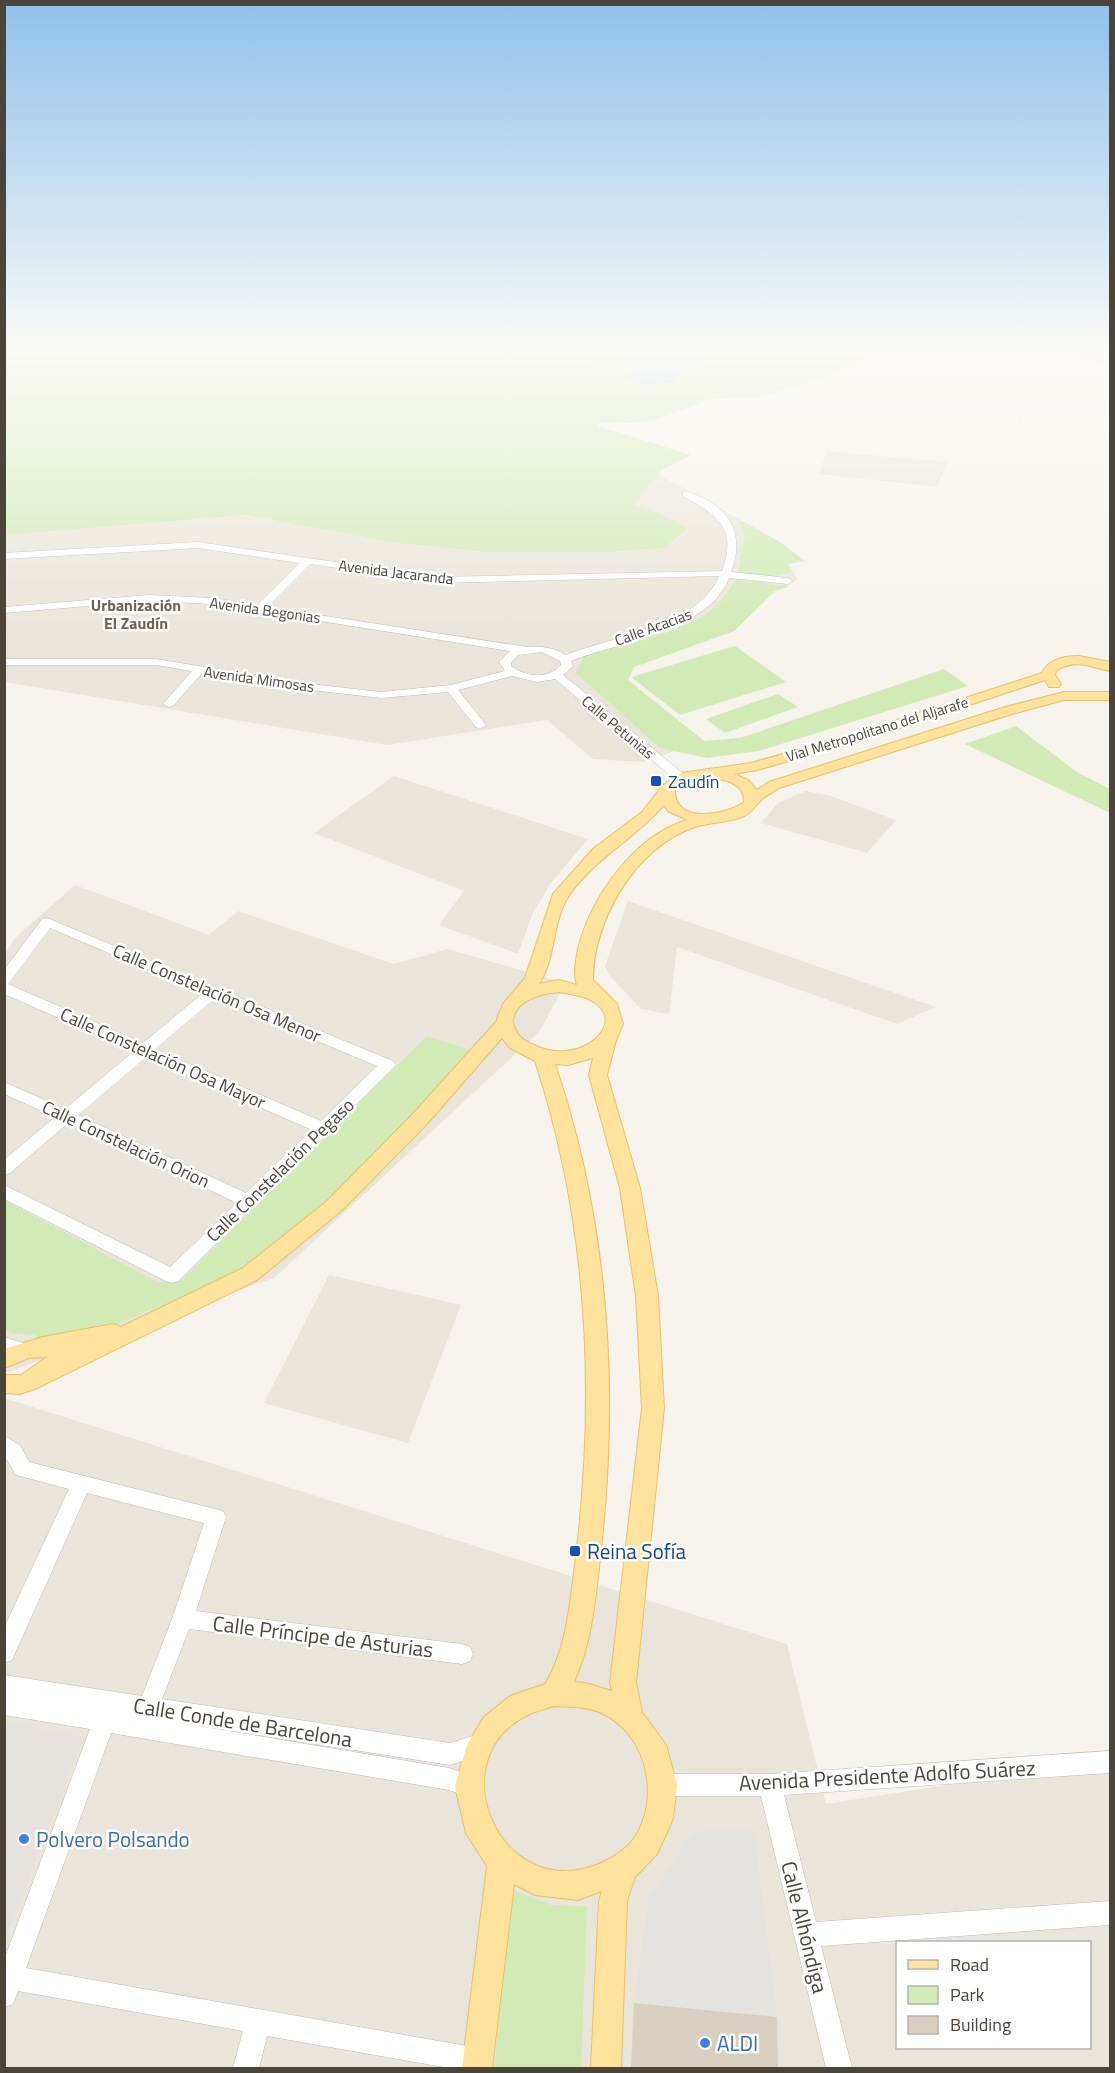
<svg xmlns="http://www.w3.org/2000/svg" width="1115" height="2073" viewBox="0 0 1115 2073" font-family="'Titillium Web',sans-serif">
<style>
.residential{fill:#eae5da;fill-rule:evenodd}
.industrial{fill:#e6e2dd}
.green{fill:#d2eab5}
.parking{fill:#e5e3e0}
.water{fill:#a9d4f2}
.building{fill:#d8cfc1}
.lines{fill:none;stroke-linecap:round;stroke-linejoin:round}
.minor-casing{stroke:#c2bbae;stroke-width:1}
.major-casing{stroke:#e6c16a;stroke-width:2}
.minor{fill:#fff;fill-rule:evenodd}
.major{fill:#ffe39c;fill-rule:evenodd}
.transit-dot{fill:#1a4fb4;stroke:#fff;stroke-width:2}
.shop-dot{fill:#3f7fe0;stroke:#fff;stroke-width:2}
.labels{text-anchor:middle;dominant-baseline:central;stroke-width:5;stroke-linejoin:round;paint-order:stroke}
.far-street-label{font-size:15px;fill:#4b4439;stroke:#fff}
.far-neighbourhood-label{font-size:16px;font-weight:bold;fill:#6e6250;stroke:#fff}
.transit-label{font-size:18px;fill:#164399;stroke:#fff;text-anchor:start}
.street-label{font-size:18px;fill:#4b4439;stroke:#fff}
.near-transit-label{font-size:21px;fill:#164399;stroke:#fff;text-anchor:start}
.near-street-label{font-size:21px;fill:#4b4439;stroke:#fff}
.near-shop-label{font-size:21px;fill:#366cbe;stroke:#fff;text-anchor:start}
</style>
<rect width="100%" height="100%" fill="#f6f3ec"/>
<path class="residential" d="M827,451l119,11 -8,25 -119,-13z
M658,474l122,68 25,19 -17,3 10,16 -23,11 -41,40 -101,36 -5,14 76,60 -61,21 -50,-3 -46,-39 -160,25 -382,-63 -1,-147 241,-20 152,28 89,9h124l55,-4 -2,-33 -31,-9z
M394,776l194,63 -38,45 -18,31 -14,39 -79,-29 25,-34 -150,-58z
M806,791l25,5 65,24 -29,33 -106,-30 17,-20z
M75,885l134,50 29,-24 156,53 53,-15 119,34 -27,49 -265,246 -269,95v-419l10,-16z
M628,901l17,6 291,100 -39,17 -220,-77 -8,67 -28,-5 -32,-34 -4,-9z
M329,1275l132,30 -53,138 -144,-40z
M4,1398l783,246 39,160 284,-45v309h-1105zM898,1942h192v106h-192z"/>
<path class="industrial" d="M1006,350h104v14l-50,-7z
M5,1722l79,15 -79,204 -1,-219z"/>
<path class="green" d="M5,350h877l-70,32 -52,15 -49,2 -56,21 -24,3 -32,-1 -1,4 93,29 -29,15 -29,35 30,10 24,13 -22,20 -55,4h-124l-89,-9 -152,-28 -240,20z
M738,519l42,23 25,19 -17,3 5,8 -25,5 -30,-3 7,-40z
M736,580l54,6 -15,5 -41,40 -100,36 -6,13 76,61 36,-3 204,-69 24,17 -209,65 -52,7 -47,-10 -84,-75 8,-17c31,-9 96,-23 121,-41 13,-9 22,-22 31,-35z
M735,646l51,36 -106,33 -49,-38z
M778,694l20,13 -73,26 -19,-14z
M1016,726l61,46 33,17v24l-145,-69z
M427,1036l47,15 -112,120 -70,63 -74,48 -156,65 -28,-12 -22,-2 -7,-4 -1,-129 155,83 23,-3z
M511,1889l40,16 36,1 -6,162h-87z"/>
<path class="parking" d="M754,1830l23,187 -143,-14 15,-106 45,-66z"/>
<path class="water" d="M542,350h93v3l9,2 6,-5h40l13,11 -21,11 -8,9 -30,5 -22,-9 13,-7 1,-4 -4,-2 -76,-6z"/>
<path class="building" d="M634,2003l143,14 1,51h-147z"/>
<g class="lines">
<g class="minor-casing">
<path id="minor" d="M1055,350h21l34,6v4z
M686,491c40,13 61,40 45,81l57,6 5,3 -5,3 -59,-6c-20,53 -111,64 -158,83l2,5 -10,9 122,100v6h-8l-122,-102 -18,3 -25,-6 -54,14 28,35 -6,4 -4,-2 -28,-35 -67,6 -79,-9 -100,-16 -29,33 -4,1 -6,-3 29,-33 -36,-6h-152v-6h152l146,24 79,9 70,-7 54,-14 -6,-9 11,-11 -298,-47 -63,-3 -145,12v-6l145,-12 63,3 45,7 43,-42 -102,-15 -194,11v-6l194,-11 241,35 283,-6c16,-43 -5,-56 -39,-75v-4zM310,564l129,19 280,-7c-19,50 -108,61 -153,79 -14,-8 -24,-9 -39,-8l-260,-40zM542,652l18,9 1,4c-14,15 -35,12 -50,1v-3l7,-8z
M47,918l346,143 3,4 -218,216 -6,2 -6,-2 -162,-82v-14l166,82 67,-64 -169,-80 -58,50 -6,2v-15l51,-43 -51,-23v-12l61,27 69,-58 -130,-57v-24l38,-51zM50,928l153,65 -60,50 -135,-59zM215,998l162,68 -56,55 -166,-72zM146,1057l166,73 -66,63 -168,-78z
M4,1337l25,8 3,5 -3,5 -6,2 -19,-6z
M4,1436l16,9 9,17 194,49 3,6 -30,94 266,33 8,3 3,7 -3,7 -8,3 -273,-35 -27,70 288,44 30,-9 8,3 3,8 -3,8 -38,12 -275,-43 274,46 28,10 3,8 -3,8 -8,3 -20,-7 -338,-57 -85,235 452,80 9,4 4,9 -3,7h-39l-182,-32 -8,32h-26l10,-37 -225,-40 -5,13 -9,3v-47l86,-231 -86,-14v-40l138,21 30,-77 32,-96 -117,-30 -75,167 -8,3v-35l65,-139 -53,-14 -12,-20z
M1110,1751v22l-326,22 32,127 294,-21v24l-289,21 31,122h-26l-65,-272h-98l-8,-3 -3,-8 3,-8 8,-3h107z"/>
</g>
<g class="major-casing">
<path id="major" d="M1079,656l31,6v9c-19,-4 -35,-13 -54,0l-1,4 6,9 -2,3h-10l-4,-7 -178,59 -110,31 -23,4 14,6 9,10 12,-8 233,-74 62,-16h46v8h-46l-52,14 -233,74c-5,4 -15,8 -19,13 -5,5 -8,11 -16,15 -16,7 -33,6 -49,11 -60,20 -102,94 -102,153l24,24 6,20 -7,16 -9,35 33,113 18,108 6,112 -28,275 6,29 24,33 11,40 -4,33 -4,10 -12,26 -22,23 -8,24 -6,167h-30l8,-167 3,-10 -24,9 -43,-5 -21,-11 -22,184h-30l25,-202 -21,-33 -11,-47 12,-41 17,-28 26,-21 35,-12c23,-37 25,-85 31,-127 20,-167 12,-335 -41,-496l-25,-13 -8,-10 -76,87 -85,86 -84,69 -222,109 -15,5 -16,-1v-18h17l26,-18 -18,1 -25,10v-19l39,-12 70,-13 8,3 122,-59 84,-67 85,-86 84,-93 7,-18 22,-26 28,-84 40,-45 49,-37 21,-27 18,-12 70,-10 106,-30 185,-60c6,-14 23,-17 37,-17zM704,777c17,2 41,4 40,25 -19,14 -70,22 -69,-12l15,-10zM664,805l4,6 19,9c-53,16 -96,77 -109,129 -2,11 -5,26 -1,36l-18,-5 -20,4c17,-25 13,-62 29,-87 25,-38 67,-58 96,-92zM559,992c9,2 19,3 27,6 49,20 -4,71 -52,47 -12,-5 -18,-10 -21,-23 1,-22 28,-28 46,-30zM593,1058l-4,17 31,113 16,108 6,112 -32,275 2,8 -27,-8 -11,-1c19,-42 22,-88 27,-133 18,-163 7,-329 -46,-485l13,1zM554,1706c15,1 30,0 45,6 44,18 60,75 41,116 -8,18 -26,30 -44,37 -97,37 -158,-107 -68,-150 8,-4 18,-6 26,-9z"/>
</g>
<use href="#minor" class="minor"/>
<use href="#major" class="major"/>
</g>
<linearGradient id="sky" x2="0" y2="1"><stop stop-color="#8fc1ec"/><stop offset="0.55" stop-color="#fbfaf6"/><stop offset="1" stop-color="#fbfaf6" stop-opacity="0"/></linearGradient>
<rect width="1115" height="641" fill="url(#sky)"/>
<g class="transit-dot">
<rect x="650" y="775" width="12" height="12" rx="3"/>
<rect x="569" y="1545" width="12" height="12" rx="3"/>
</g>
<g class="shop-dot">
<circle cx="24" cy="1839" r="6"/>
<circle cx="705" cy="2043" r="6"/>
</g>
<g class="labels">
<g class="far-street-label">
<text transform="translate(396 572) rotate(7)">Avenida Jacaranda</text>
<text transform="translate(265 610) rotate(8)">Avenida Begonias</text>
<text transform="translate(653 627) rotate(-20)">Calle Acacias</text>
<text transform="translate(259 679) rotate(8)">Avenida Mimosas</text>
<text transform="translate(618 727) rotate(40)">Calle Petunias</text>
<text transform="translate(877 729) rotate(-17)">Vial Metropolitano del Aljarafe</text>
</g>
<g class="far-neighbourhood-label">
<text x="136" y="605">Urbanización<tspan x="136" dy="18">El Zaudín</tspan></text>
</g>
<g class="transit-label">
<text x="668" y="781">Zaudín</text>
</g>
<g class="street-label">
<text transform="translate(217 993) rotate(23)">Calle Constelación Osa Menor</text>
<text transform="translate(163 1058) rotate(24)">Calle Constelación Osa Mayor</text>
<text transform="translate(126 1144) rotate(25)">Calle Constelación Orion</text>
<text transform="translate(280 1170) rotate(-44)">Calle Constelación Pegaso</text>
</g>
<g class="near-transit-label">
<text x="587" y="1551">Reina Sofía</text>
</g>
<g class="near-street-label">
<text transform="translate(323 1636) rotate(7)">Calle Príncipe de Asturias</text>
<text transform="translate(243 1722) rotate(9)">Calle Conde de Barcelona</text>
<text transform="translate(887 1775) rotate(-3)">Avenida Presidente Adolfo Suárez</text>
<text transform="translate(805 1927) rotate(76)">Calle Alhóndiga</text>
</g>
<g class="near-shop-label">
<text x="36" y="1839">Polvero Polsando</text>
<text x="717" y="2043">ALDI</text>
</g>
</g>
<rect width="1115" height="2073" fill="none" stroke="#4b4439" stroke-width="12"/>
<rect x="896" y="1941" width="195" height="108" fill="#ffffff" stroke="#b7b4b0" stroke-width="1.5"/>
<rect x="908" y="1960" width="30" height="9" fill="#ffe39c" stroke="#b7b4b0" stroke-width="1.5"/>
<text x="950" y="1971" font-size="18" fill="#4b4439">Road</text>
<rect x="908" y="1986" width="30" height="18" fill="#d2eab5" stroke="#b7b4b0" stroke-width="1.5"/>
<text x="950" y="2001" font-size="18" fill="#4b4439">Park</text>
<rect x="908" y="2016" width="30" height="18" fill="#d8cfc1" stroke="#b7b4b0" stroke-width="1.5"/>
<text x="950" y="2031" font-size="18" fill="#4b4439">Building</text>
</svg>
